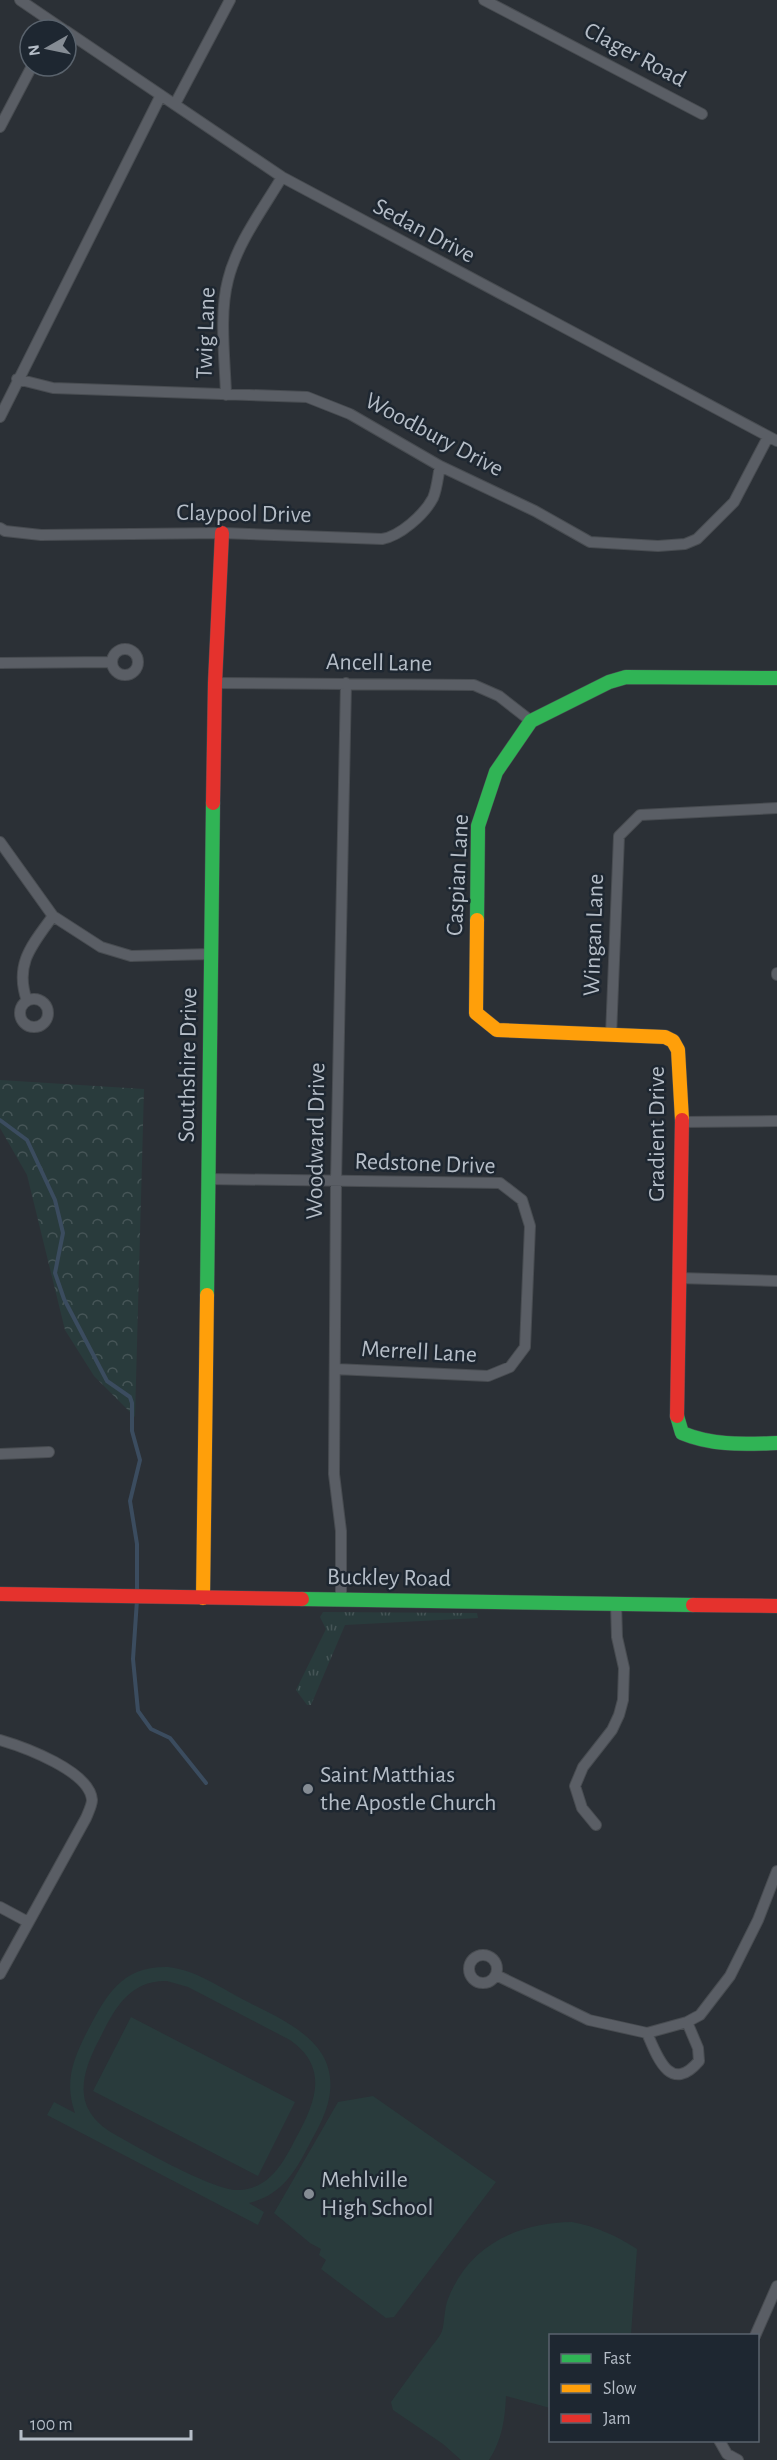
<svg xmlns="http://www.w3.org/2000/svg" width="777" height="2460" viewBox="0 0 777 2460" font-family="'Alegreya Sans',sans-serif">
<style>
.grass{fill:url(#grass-tufts)}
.forest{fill:url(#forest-crowns)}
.park{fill:#293b3c;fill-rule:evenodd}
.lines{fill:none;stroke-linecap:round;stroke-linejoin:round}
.stream{stroke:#3b4c5f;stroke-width:4}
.street-casing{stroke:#484c51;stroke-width:12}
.fast-casing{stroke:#484c51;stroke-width:15}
.slow-casing{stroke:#484c51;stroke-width:15}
.jam-casing{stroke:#484c51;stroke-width:15}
.street{stroke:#5a5e65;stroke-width:10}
.fast{stroke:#30b455;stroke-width:14}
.slow{stroke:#ff9f0a;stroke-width:14}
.jam{stroke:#e5322d;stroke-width:14}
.poi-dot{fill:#858c94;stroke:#1e2731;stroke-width:2}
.labels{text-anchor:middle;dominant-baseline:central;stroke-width:5;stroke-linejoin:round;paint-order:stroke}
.street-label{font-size:24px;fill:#b5bdc7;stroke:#1e2731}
.poi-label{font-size:24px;fill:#b5bdc7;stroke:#1e2731;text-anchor:start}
</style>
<defs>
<pattern id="grass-tufts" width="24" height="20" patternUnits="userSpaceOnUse" patternTransform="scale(1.5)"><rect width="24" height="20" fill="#293b3c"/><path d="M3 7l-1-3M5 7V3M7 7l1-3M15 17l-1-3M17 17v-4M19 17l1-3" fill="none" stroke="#465557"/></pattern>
<pattern id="forest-crowns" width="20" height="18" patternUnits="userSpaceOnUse" patternTransform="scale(1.5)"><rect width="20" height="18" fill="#293b3c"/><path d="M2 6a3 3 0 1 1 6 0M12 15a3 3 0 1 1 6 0" fill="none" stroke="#465557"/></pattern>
</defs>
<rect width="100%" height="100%" fill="#2b3036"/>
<path class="grass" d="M323,1612l154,1 1,5 -133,7 -34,80h-4l-11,-15 30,-61 -6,-12z"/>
<path class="forest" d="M0,1080l144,9 -9,328 -41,-41 -29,-46 -38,-155 -27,-47z"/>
<path class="park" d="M168,1967c27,3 52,20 76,33 42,22 99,43 84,103 -4,15 -12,29 -19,42 -15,29 -28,50 -60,58l15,9 -6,13 -211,-110 7,-13 21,11c-11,-31 -2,-54 13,-83 19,-36 34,-64 80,-63zM167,1981l21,6 102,53c40,28 25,63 6,98 -13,25 -26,51 -58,52 -25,1 -105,-45 -129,-59 -39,-26 -26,-61 -8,-95 14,-28 29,-56 66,-55z
M131,2017l164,85 -37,74 -165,-85z
M373,2096l123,86 -102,135 -8,1 -65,-49 5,-9 -7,-5 2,-6 -11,-6 -36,-30 64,-111z
M572,2222c25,5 43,13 65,27l-6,86 -81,1v72l-44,-12c-1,23 -4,44 -17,64h-28l-18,-16 -50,-34 -2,-8c13,-18 25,-35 38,-52 4,-6 11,-13 13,-19 3,-10 2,-22 6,-32 21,-54 69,-76 124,-77z"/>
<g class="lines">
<path class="stream" d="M0,1120l27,20 28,60 8,33 -8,40 9,26 43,82 23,16 2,6v28l8,29 -10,41 7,43v48
M137,1600l-4,59 5,52 13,18 19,9 36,45"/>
<g class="street-casing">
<path id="street" d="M20,0l44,30
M484,0l218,114
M66,31l216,146 495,264
M175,104l55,-104
M0,127l32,-61
M17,379l36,9 254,9 43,17 90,52 95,45 55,31 68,4 27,-2 12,-5 37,-37 34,-65
M226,395c-1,-35 -7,-81 2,-115 9,-37 35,-71 54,-103
M0,417l161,-322
M0,528l5,3 36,4 181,-2 160,6c18,-3 42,-24 51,-41 4,-9 5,-22 7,-32
M112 662a13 13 0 1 1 26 0a13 13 0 1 1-26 0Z
M0,663l112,-1
M215,683l259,2 25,11 32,25
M0,842l53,74 48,31 30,9 81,-2
M777,973v2
M20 1013a14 14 0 1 1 28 0a14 14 0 1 1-28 0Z
M27,1001c-13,-37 5,-56 26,-85
M611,1036l8,-200 21,-21 137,-7
M682,1122l95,-1
M209,1179l291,4 22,17 8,26 -5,121 -15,20 -22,9 -153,-7
M679,1278l98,3
M0,1454l49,-2
M341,1600v-69l-7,-57 2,-292 10,-499
M0,1740c24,7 90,31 92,60 0,5 -4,13 -6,18l-86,156
M596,1825l-14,-17 -7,-22 8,-19 29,-37 7,-15 4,-15 1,-32 -7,-31 -1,-34
M0,1907l28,15
M469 1969a14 14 0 1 1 28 0a14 14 0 1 1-28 0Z
M496,1975l93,45 58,13 40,-11 13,-7 30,-39 28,-56 19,-49
M647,2033c10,23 23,62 52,28l-1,-13 -11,-26
M755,2336l22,-50
M719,2440l8,14 11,6"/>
</g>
<g class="fast-casing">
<path id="fast" d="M477,920l1,-94 18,-54 35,-51 78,-39 17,-5 151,1
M207,1295l6,-492
M677,1416l5,17c31,13 62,11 95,10
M302,1599l391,6"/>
</g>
<g class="slow-casing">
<path id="slow" d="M477,920l-1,93 21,17 168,7 8,4 5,9 4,70
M203,1598l4,-303"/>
</g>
<g class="jam-casing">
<path id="jam" d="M213,803l2,-120 7,-150
M677,1416l5,-296
M0,1594l302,5
M693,1605l84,1"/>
</g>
<use href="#street" class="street"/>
<use href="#fast" class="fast"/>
<use href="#slow" class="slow"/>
<use href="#jam" class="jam"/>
</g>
<g class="poi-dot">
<circle cx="308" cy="1789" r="6"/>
<circle cx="309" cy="2194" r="6"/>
</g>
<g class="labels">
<g class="street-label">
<text transform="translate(635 55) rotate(28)">Clager Road</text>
<text transform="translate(424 231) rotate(28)">Sedan Drive</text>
<text transform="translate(206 333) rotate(-88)">Twig Lane</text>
<text transform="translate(434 435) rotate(28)">Woodbury Drive</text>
<text transform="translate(244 514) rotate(1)">Claypool Drive</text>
<text transform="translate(379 663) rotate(1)">Ancell Lane</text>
<text transform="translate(458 875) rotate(-87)">Caspian Lane</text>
<text transform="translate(594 935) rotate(-88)">Wingan Lane</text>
<text transform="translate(188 1065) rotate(-89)">Southshire Drive</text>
<text transform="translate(657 1134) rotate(-90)">Gradient Drive</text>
<text transform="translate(316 1141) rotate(-89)">Woodward Drive</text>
<text transform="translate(425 1164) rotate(2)">Redstone Drive</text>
<text transform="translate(419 1352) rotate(3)">Merrell Lane</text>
<text transform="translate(389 1578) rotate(1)">Buckley Road</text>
</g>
<g class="poi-label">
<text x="320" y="1775">Saint Matthias<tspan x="320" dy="28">the Apostle Church</tspan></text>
<text x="321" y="2180">Mehlville<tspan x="321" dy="28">High School</tspan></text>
</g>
</g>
<rect x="549" y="2334" width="210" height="108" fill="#1e2731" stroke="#5a636d" stroke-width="1.5"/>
<rect x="561" y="2354" width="30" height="9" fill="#30b455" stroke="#5a636d" stroke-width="1.5"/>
<text x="603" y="2364" font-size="18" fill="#b5bdc7">Fast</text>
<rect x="561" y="2384" width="30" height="9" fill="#ff9f0a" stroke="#5a636d" stroke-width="1.5"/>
<text x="603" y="2394" font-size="18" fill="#b5bdc7">Slow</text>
<rect x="561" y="2414" width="30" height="9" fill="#e5322d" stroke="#5a636d" stroke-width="1.5"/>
<text x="603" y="2424" font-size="18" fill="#b5bdc7">Jam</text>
<g transform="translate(48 48) rotate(261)"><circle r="28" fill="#1e2731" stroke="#5a636d" stroke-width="1.5"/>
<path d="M0-4.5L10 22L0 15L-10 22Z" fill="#858c94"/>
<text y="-9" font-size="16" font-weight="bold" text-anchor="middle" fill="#b5bdc7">N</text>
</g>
<path d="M21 2430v9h170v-9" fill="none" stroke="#b5bdc7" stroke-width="3"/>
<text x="30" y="2430" font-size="18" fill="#b5bdc7" stroke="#1e2731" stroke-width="4.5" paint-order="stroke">100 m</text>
</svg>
